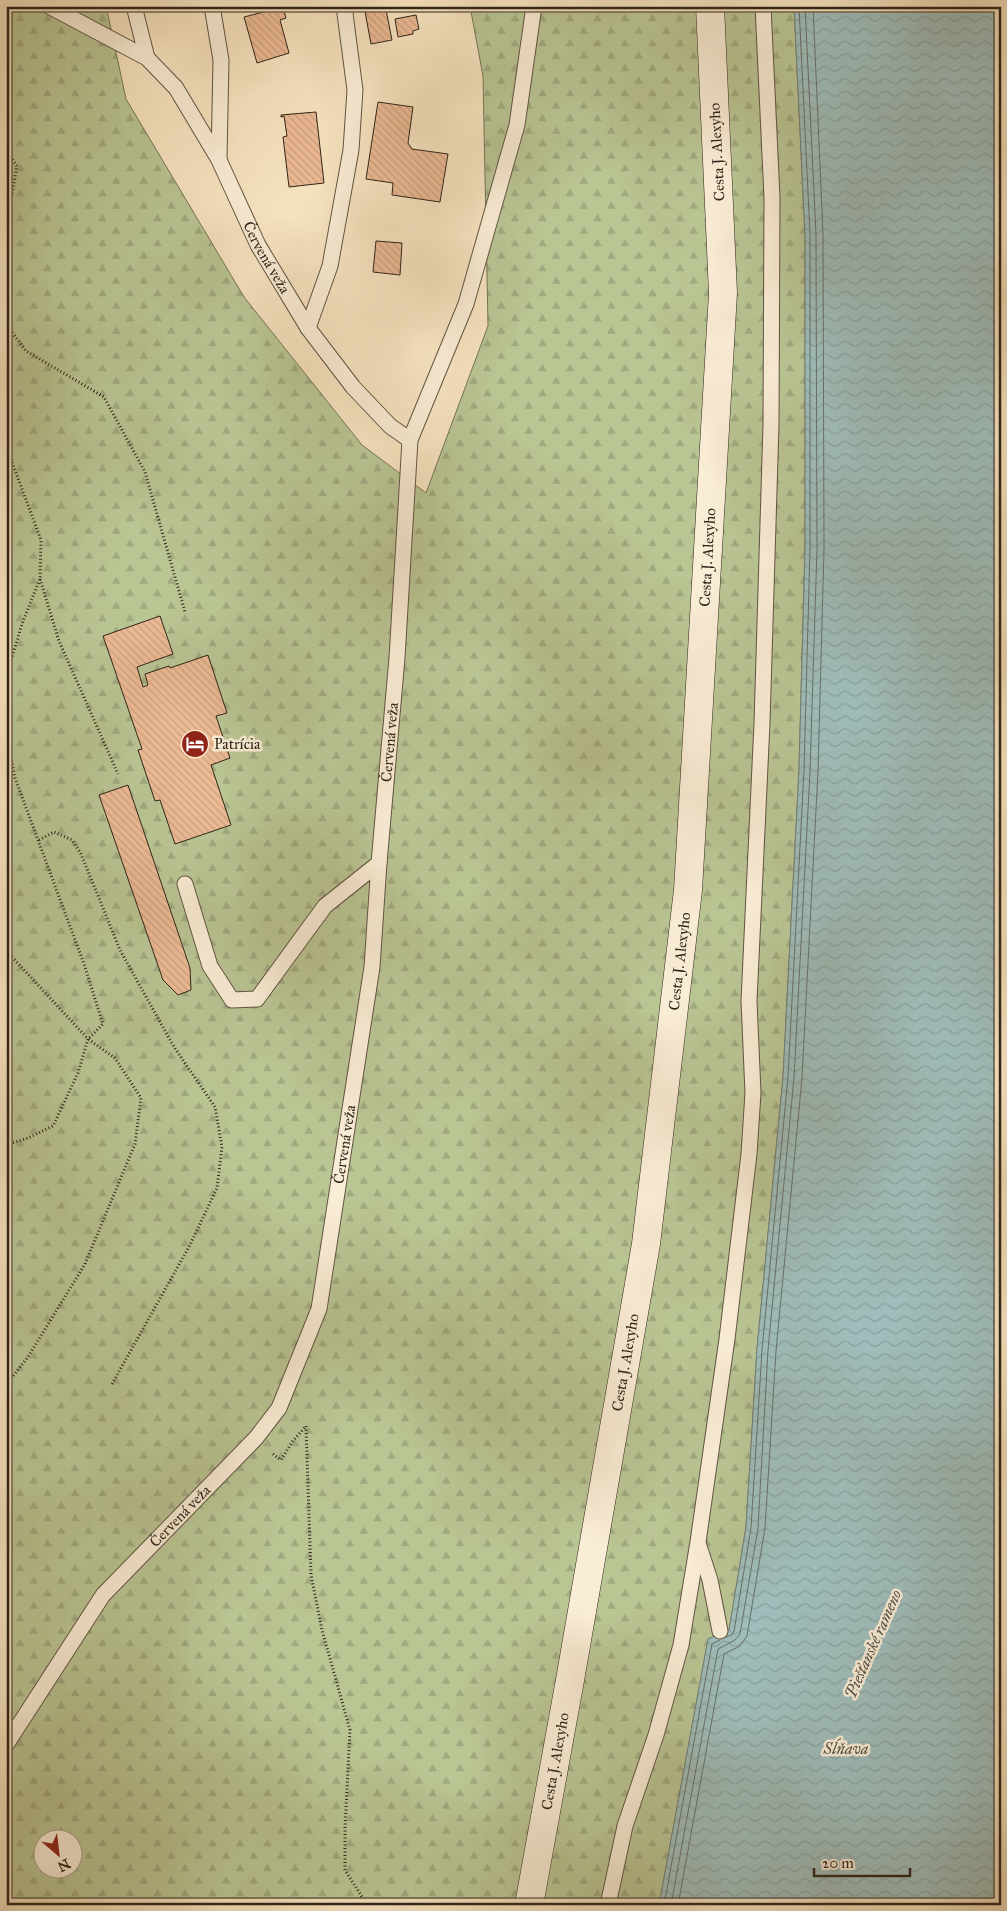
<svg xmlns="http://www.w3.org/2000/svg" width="1007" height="1911" viewBox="0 0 1007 1911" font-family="'IM FELL Great Primer',serif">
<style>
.forest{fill:url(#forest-firs);stroke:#747456;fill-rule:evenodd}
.water{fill:url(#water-waves);stroke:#72807a}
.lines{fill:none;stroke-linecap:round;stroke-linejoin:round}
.shore{stroke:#66706a;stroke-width:1}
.building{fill:url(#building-back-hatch);stroke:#2e2419}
.service-casing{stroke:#605443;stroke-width:17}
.secondary-casing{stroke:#2e2419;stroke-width:29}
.path{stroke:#2e2419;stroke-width:3;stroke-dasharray:1 2.5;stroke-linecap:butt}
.service{stroke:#faedd6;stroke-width:15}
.secondary{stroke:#faedd6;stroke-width:28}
.labels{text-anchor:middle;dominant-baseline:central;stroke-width:5;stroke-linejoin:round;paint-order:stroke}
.street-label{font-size:15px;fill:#2e2419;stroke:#faedd6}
.poi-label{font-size:15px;fill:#2e2419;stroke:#faedd6;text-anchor:start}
.water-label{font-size:16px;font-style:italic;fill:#505249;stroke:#faedd6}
</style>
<defs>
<pattern id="forest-firs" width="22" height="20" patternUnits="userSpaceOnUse" patternTransform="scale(1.25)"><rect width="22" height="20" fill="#bac594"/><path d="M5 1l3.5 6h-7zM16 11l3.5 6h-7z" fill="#a0a97f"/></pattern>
<pattern id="water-waves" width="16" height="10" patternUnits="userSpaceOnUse" patternTransform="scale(1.25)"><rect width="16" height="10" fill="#9fbdba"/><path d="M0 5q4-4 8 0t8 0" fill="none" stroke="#89a29f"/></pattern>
<pattern id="building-back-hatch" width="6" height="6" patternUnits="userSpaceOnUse" patternTransform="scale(1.25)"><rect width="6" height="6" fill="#ecba94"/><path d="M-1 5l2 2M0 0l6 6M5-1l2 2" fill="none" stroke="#cba07f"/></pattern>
</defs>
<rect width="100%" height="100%" fill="#f7e4c0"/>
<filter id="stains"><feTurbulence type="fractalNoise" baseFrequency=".004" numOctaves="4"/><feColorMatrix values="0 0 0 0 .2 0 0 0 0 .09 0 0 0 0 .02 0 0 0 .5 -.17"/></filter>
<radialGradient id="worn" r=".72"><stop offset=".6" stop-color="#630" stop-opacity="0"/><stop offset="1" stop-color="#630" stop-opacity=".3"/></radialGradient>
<path class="forest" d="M6,6h100l20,93 118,198 118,148 64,48 62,-167 -5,-250 -13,-70h324l11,228v315l-6,221 -16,307 -26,272 -11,178 -17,104 -21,9 -49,265h-653zM42,1838h30v30h-30z"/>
<path class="water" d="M794,6h207v1899h-342l49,-266 21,-9 17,-103 11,-178 26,-272 16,-307 6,-221v-315z"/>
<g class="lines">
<path class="shore" d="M726,1637l6,-2 2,-4 17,-103 11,-178 26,-273 16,-307 6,-221v-315l-11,-228
M664,1905l48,-261 8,-4
M671,1905l47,-256 17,-9 5,-6 18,-106 10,-178 26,-272 16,-307 7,-222 -1,-315 -11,-228
M678,1905l46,-251 16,-8 7,-10 18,-108 11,-177 26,-273 16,-307 6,-222 -1,-315 -10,-228"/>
</g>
<path class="building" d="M364,6h45l-23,4 6,30 -21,4z
M283,7l3,11 -6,2 9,33 -32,10 -13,-46z
M416,15l3,14 -6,2v3l-15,3 -3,-18z
M378,102l35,5 -5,36 4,6 36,5 -8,48 -48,-7 1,-12 -27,-4z
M316,112l8,71 -35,4 -6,-50 4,-1 -3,-20 -3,1v-2z
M376,241l26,2 -2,32 -27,-3z
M160,616l13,38 -36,13 6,20 5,-2 -3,-11 24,-8 1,2 38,-13 19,58 -11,3 14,42 -19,7 20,60 -56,19 -15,-44 -5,1 -17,-51 4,-1 -39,-113z
M128,785l62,183 1,22 -13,5 -15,-15 -64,-185z"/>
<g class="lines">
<g class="service-casing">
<g id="service">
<path id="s1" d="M49,6l98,52 29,30 43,72 39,85 50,83 45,59 37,39 20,14"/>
<path d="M134,6l13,52"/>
<path d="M212,6l9,54 -2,99"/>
<path d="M308,328l22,-62 21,-116 4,-60 -11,-84"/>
<path d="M185,884l25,82 22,34 25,-1 68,-93 54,-43"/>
<path d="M699,1546l11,34 10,51"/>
<path id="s2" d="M6,1745l97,-150 153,-157 23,-30 40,-99 53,-342 7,-104 18,-205 13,-218 56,-136 51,-179 17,-119"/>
<path d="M608,1905l17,-79 31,-91 25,-90 17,-103 29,-203 22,-185 4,-61 -4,-92 13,-278 9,-299 1,-227 -9,-191"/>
</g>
</g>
<g class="secondary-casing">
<g id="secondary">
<path id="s3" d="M529,1905l41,-225 76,-436 42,-354 35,-597 -13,-287"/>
</g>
</g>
<path class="path" d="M6,151l11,15 -11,61
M6,324l20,27 78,46 41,75 40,140
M6,446l35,94 -1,39 -18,45 -16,53
M40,579l19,62 59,133
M6,733l9,45 69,186 19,60 -15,15 27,19 26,40 -6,46 -50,120 -57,93 -22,28
M39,840l15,-8 18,8 9,14 39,96 54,97 41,60 7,40 -5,41 -27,57 -78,139
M6,953l7,5 75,81 -10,34 -25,53 -25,12 -22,7
M273,1454l8,6 11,-18 14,-16 5,149 11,55 28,100 -5,98v42l22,35"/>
<use href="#service" class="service"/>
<use href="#secondary" class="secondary"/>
</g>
<defs>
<g id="hotel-disc" transform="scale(1.4375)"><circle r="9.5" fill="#8f2418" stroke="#faedd6"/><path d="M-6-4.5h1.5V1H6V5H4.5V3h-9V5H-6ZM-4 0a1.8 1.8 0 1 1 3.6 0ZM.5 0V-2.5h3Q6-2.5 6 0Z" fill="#fff"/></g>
</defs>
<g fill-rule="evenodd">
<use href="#hotel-disc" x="195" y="744"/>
</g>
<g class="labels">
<g class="street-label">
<text transform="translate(717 152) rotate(-93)">Cesta J. Alexyho</text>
<text stroke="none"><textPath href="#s1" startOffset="345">Červená veža</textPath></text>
<text stroke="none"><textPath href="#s3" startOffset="1361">Cesta J. Alexyho</textPath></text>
<text stroke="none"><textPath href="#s2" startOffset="1114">Červená veža</textPath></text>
<text stroke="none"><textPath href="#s3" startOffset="956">Cesta J. Alexyho</textPath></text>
<text stroke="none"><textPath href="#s2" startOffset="709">Červená veža</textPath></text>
<text stroke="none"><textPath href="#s3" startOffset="551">Cesta J. Alexyho</textPath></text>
<text stroke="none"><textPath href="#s2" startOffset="289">Červená veža</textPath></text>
<text stroke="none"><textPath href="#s3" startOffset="146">Cesta J. Alexyho</textPath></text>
</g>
<g class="poi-label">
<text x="214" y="744">Patrícia</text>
</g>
<g class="water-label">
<text transform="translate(873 1644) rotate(-66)">Piešťanské rameno</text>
<text x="846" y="1748">Sĺňava</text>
</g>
</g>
<rect width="1007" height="1911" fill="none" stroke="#f7e4c0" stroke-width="25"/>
<rect x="8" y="8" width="992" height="1896" fill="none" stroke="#2e2419" stroke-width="2.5"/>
<rect x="12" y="12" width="982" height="1886" fill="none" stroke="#2e2419"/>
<g transform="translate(58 1854) rotate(152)"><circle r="24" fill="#faedd6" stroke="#a89d8a"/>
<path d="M0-4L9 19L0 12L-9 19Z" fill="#8f2418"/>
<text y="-8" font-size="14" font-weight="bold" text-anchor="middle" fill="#2e2419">N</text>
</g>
<path d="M814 1868v8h96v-8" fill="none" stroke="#2e2419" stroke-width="2.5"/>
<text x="822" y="1868" font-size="15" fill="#2e2419" stroke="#faedd6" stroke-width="4" paint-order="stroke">20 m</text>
<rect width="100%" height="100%" filter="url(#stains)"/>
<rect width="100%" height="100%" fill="url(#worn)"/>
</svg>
